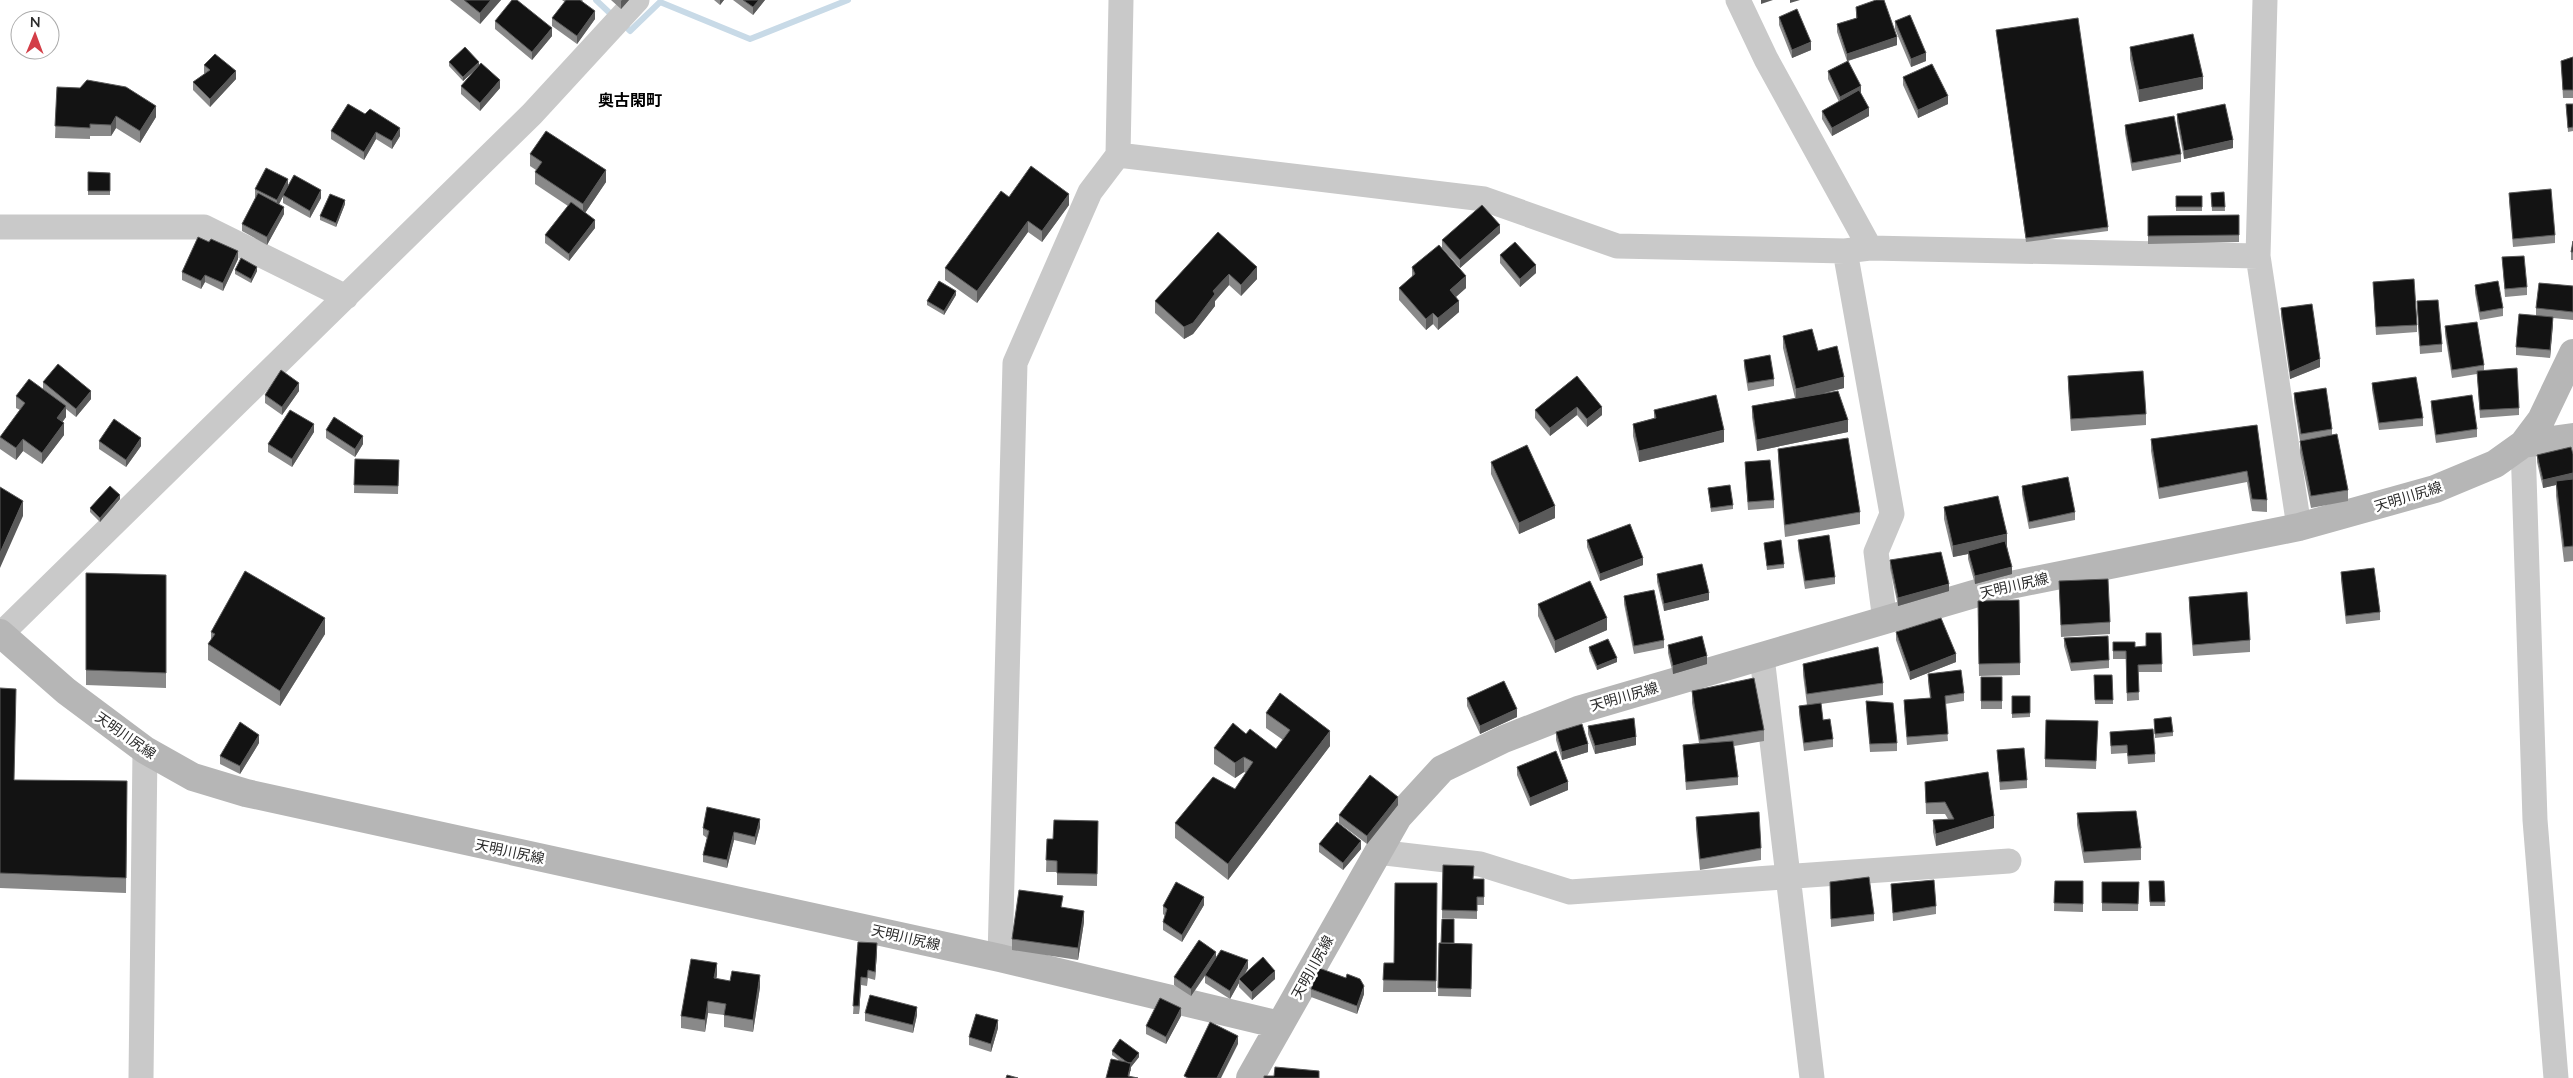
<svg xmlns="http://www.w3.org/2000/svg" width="2573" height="1078" viewBox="0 0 2573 1078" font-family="Lato,'Noto Sans JP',sans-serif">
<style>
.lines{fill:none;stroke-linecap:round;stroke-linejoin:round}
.stream{stroke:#c8dae7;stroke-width:6}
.street{stroke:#c9c9c9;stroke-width:25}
.secondary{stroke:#b6b6b6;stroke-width:28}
.wall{fill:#898989}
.shaded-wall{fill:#5a5a5a}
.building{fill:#131313;stroke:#5a5a5a}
.labels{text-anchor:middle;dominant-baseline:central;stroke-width:5;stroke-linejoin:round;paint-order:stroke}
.street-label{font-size:14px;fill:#2c2c2c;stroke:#fff}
.quarter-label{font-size:16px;font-weight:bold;fill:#000;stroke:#fff}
</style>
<rect width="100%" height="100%" fill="#fff"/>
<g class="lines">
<path class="stream" d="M596,0l18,17
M622,23l8,8 30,-29 90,37 98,-39"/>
<path class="street" d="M1738,0l28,59 104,189
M2265,0l-7,256 41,271
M1118,155l366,44 133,47 228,5 25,-3 388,8
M0,227h204l142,70
M1845,251l47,263 -16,38 9,69
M2523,444l12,376 21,258
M1,634l531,-520 105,-114
M1762,657l50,421
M1377,852l103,12 90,28 439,-31
M1000,958l15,-595 75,-171 28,-37 3,-155
M141,1078l4,-328"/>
<path class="secondary" d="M2523,444l18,-24 32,-67
M0,633l66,58 79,59 48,27 53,16 754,165 280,67 118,-208 44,-48 62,-30 74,-29 413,-121 308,-62 136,-38 60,-25 28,-20 50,-7
M1250,1078l30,-53"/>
</g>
<path class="wall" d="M450,0h51l-21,24z
M562,0h21l-1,1 13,18 -18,25 -25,-18v-8l13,-16z
M611,0h18l-8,9z
M714,0h10l-4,5z
M733,0h32l-12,15z
M1856,7l41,38 -49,16 21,55 -37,20 -10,-17v-8l17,-9 -11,-23v-8l19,-10 -10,-29v-8l19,-6z
M1779,17l32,33 -19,8 -13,-33z
M495,21l57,15 -20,24 -37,-31z
M1895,21l31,40 -15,6 -16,-38z
M1996,30l112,197v4l-82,11z
M2130,47l73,42 -64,13 -9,-43z
M2573,57v41h-10l-2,-37z
M449,62l30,3 21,23 -20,23 -19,-17v-8l14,-16 -12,11 -14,-15z
M204,65l32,14 -26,28 -17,-17v-8l12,-8 -1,-1z
M1903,77l45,27 -30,14 -15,-33z
M57,87l99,30 -16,26 -24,-15 -5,8h-21v3l-35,-1z
M348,104l52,32 -8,13 -16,-10 -12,21 -33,-21v-8z
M2566,104h7v27l-5,1z
M2177,114l56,34 -49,11 -7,-37z
M2125,125l56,29v8l-49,9 -7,-38z
M530,154l76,28 -21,31 10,15 -26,33 -24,-18v-8l23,-29 -33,-22v-12l1,-2 -6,-4z
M88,172l22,1v22h-22z
M288,187l33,11 -11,20 -27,-15v-7l-4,8 5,10 -17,31 -25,-14v-7l14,-27h-1v-8z
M2224,192l1,19h-13l-1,-18z
M2509,193l46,42v8l-42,4 -4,-46z
M2176,196h26v15h-26z
M1009,197l60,8 -27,37 -14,-10 -51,71 -32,-23v-12z
M345,204l-9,23 -16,-7v-4z
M2239,215v27l-91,2v-28z
M1218,232l39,47 -16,17 -12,-11 -14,16v5l-22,28 -9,5 -29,-26v-12z
M1500,233l-40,35 -18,-20v-8z
M2573,241v19h-2v-8z
M1500,255l36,18 -16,14 -20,-24z
M2502,257l25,30v8l-22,2z
M238,259l-15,32 -18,-9 -4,7 -19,-9v-8z
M1412,267l54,21 -10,9 3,15 -21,18 -5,-6 -7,6 -27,-30v-12l13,-11z
M235,270l22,1 -6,12 -16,-9z
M2373,282l44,43v7l-41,3z
M2475,285l28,23v8l-23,4 -5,-27z
M2573,286v34l-20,-2 -3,40 -34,-3v-8l20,-31v-8z
M956,295l-12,20 -17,-10v-4z
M2417,301l25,43v8l-22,2z
M2281,308l39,59 -30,12 -9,-63z
M2445,326l39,39v5l35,38v7l-39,3 -3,-44 -25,4 -7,-44z
M1783,336l35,15 26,37 -19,5 23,39 -91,19 -5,-34v-11l43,-8 -12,-50z
M1744,360l30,19v7l-26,5 -4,-24z
M1577,376l25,39 -15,12 -10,-12 -27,21 -15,-18v-8z
M2068,376l78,38v11l-75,6 -3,-43z
M43,382l48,17 -15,18 -10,-8v8l-4,5 2,13 -22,29 -19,-13 -7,9 -16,-11v-12l20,-27 -4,-2v-12l27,-7z
M2372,383l51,35v8l-44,4 -7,-40z
M299,391l-17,24 -17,-12v-8z
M2294,393l38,36v6l16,55v11l-37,7 -11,-55v-12l-6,-40z
M2431,401l46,28v8l-41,6 -5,-34z
M1654,410l70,32 -85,20 -6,-26v-12l21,-6z
M2257,425l10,75v12l-15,-1 -5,-29 -88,17 -8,-48v-12z
M326,430l37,14 -8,13 -29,-19z
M314,432l-22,35 -24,-15v-8z
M99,441l42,5 -15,21 -27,-18z
M1778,449l82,63v12l-75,13 -7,-77z
M2573,454v107l-9,1 -8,-66v-11l-13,3 -6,-26v-7z
M355,459l44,1 -1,34 -44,-1z
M1491,462l64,56 -36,16 -28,-60z
M1745,462l29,38v8l-26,2 -3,-40z
M2022,486l53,26v8l-46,9 -7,-35z
M1708,488l25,17v4l-22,3z
M120,499l-20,23 -10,-10v-4z
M1944,507l63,39 5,28 -37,10 -7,-25v-5l-15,3 -9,-38z
M1587,540l56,25 -43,16 -13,-34z
M1798,540l37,37v7l-30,5 -7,-41z
M1764,543l20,21v4l-17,2z
M1890,560l59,31 -51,15 -8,-38z
M2341,572l39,40v8l-34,4 -5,-44z
M86,573l80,2v113l-80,-3z
M1657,574l52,26 -45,11 -7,-29z
M2059,581l51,41v12l-49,3z
M1624,596l40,44v8l-30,6 -10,-50z
M2189,597l61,43v12l-57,4 -4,-47z
M1538,604l69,26 -52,23 -17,-37z
M1978,613l42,50v12l-41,1z
M211,632l114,2 -45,72 -72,-46v-16l3,-4z
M1896,632l60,30 -46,18 -14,-40z
M2161,633l1,39h-24l1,28 -12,1 -1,-42h-13v-17l22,5h11z
M2064,638l45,22v8l-38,3 -7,-25z
M1668,645l39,19 -34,10 -5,-21z
M1589,647l28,15 -20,8 -8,-19z
M1803,664l80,19v12l-62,9 2,16 10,19v8l-29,4 -5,-37v-8l8,-1 -4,-30z
M1928,674l36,19v8l-19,3 3,37 -41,4 -3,-37v-8l26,-2 -2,-16z
M2094,675h18l1,29h-18z
M1981,677h21v32h-21z
M0,688l14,92 113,1 -1,112 -126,-5z
M1692,691l72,39v11l-30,5 4,31v8l-52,5 -3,-45 16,-2 -7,-40z
M2012,696h18v21l-18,1z
M1467,698l50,19 -37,17 -13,-28z
M1866,701l31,42v8l-27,1 -4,-43z
M1266,713l64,33 -102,134 -53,-42v-15l60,-34 11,-16 -2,-1 -9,6 -21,-14v-16l32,-14 30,15 7,-9 -17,-12z
M2154,719l19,13v4l-18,2z
M2098,721l-2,48 -51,-2v-8z
M1588,726l48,19 -41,9 -7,-20z
M1556,732l32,20 -26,8 -6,-20z
M2110,732l45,22v8l-27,2 -1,-11 -16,1z
M259,743l-19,31 -20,-10v-8z
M1997,750l30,30v8l-27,2z
M1517,767l51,23 -38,16 -13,-31z
M1925,782l69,46 -58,18 -3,-14v-12l15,-1 -3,-5h-19z
M1398,805l-31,39 -28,-21v-8z
M2077,813l64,35v12l-57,3 -7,-38z
M1696,817l65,31v12l-61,10 -4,-41z
M1098,821l-1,65 -40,-1v-13h-11l1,-33h6z
M760,827l-5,18 -21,-5 -7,28 -24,-6v-7l4,-17 -4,-3v-7z
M1319,844l42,5 -18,21 -24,-18z
M1443,865l31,14h10v26h-7v14l-35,-1z
M2055,881h28v31l-29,-1z
M2149,881h15l1,25h-15z
M2102,882h37l-1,29h-36z
M1437,883l-1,109h-53l1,-29h10z
M1891,884l45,22v8l-43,7z
M1830,890l44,24v7l-43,6z
M1204,905l-22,37 -19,-12v-8l2,-6 -2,-2v-8z
M1084,922l-6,38 -66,-10v-11z
M858,942l19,9 -2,29 -7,-2 -1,8 -6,-1 -2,29h-6z
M1439,943l33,1 -1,53 -33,-1z
M1216,958l32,10 -4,6 31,5 -23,21 -13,-13v-4l-9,16 -25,-16v-7l-14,20 -17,-11v-8z
M717,975l-1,4 44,8 -7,45 -29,-5v-12l-16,-2 -3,19 -24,-4v-12z
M1311,989l53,5 -7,20 -46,-17z
M865,1013l52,2 -4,18 -48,-12z
M1181,1016l-15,28 -20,-10v-8z
M998,1028l-7,24 -22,-7v-8z
M1112,1051l27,6 -8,10v4l-25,7 14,-17 -8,-6z"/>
<path class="shaded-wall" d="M491,0h10l-21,24v-11z
M622,0h7l-8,9v-8z
M720,0h4l-4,5z
M759,0h6l-12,15v-8z
M1761,0h12l-12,4z
M1790,0h10l-10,3z
M595,11v8l-18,25v-8z
M552,28v8l-20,24v-8z
M1897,37v8l-50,16v-7z
M1811,42v8l-19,8v-8z
M1926,53v8l-15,6v-8z
M479,62v4l-16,15v-4z
M236,71v8l-26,28v-8z
M2203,77v12l-64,13v-12z
M500,80v8l-20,23v-8z
M1861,86v8l-21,10v-7z
M1948,96v8l-30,14v-8z
M156,106v11l-16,26v-12z
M1869,108v8l-37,20v-8z
M116,116v12l-5,8v-11z
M400,128v8l-8,13v-8z
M376,132v7l-12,21v-8z
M2233,140v8l-49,11v-8z
M606,170v12l-23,34v-12z
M288,179v8l-11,21v-8z
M321,190v8l-11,20v-7z
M1069,194v11l-27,37v-11z
M345,200v4l-9,23v-4z
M284,207v7l-17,31v-8z
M595,220v8l-26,33v-7z
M1028,221v11l-51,71v-12z
M1500,225v8l-40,35v-8z
M238,251v8l-15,32v-8z
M1536,265v8l-16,14v-8z
M257,267v4l-6,12v-4z
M1257,267v12l-16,17v-11z
M1229,274v11l-14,16v5l-22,28 -9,5v-12l29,-36z
M205,275v7l-4,7v-8z
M1466,276v12l-16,14v-12z
M956,291v4l-12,20v-4z
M1459,301v11l-21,18v-12z
M1433,313v11l-7,6v-11z
M2553,317v8l-3,33v-8z
M2320,359v8l-30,12v-7z
M1844,377v11l-48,12v-11z
M299,383v8l-17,24v-8z
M91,391v8l-15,18v-8z
M66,406v11l-9,13v-12z
M1577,407v8l-27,21v-8z
M1602,407v8l-15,12v-8z
M1848,420v12l-91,19v-11z
M64,423v12l-22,29v-11z
M314,424v8l-22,35v-8z
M1724,430v12l-85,20v-11z
M363,436v8l-8,13v-8z
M141,438v8l-15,21v-7z
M23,439v12l-7,9v-12z
M2573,473v8h-17v4l-13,3v-8z
M120,495v4l-20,23v-4z
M23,501v15l-23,52v-15z
M1555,506v12l-36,16v-11z
M2007,534v12l-38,8 -1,-3v3l-15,3v-11z
M1643,558v7l-43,16v-7z
M2012,567v7l-37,10v-8z
M1949,584v7l-51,15v-8z
M1709,593v7l-45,11v-7z
M325,618v16l-45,72v-15z
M1607,618v12l-52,23v-12z
M1956,654v8l-46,18v-8z
M1707,656v8l-34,10v-8z
M1617,658v4l-20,8v-4z
M1517,709v8l-37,17v-8z
M1330,731v15l-102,134v-16z
M259,735v8l-19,31v-8z
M1636,737v8l-41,9v-8z
M1588,744v8l-26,8v-8z
M1244,757v15l-9,6v-15z
M1568,782v8l-38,16v-8z
M1398,797v8l-31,39v-8z
M1994,816v12l-58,18v-12z
M760,819v8l-5,18v-8z
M734,832v8l-7,28v-8z
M1361,841v8l-18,21v-7z
M1204,897v8l-22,37v-7z
M1084,911v11l-6,38v-12z
M877,943v8l-2,29v-8z
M1216,952v7l-25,37v-7z
M1248,960v8l-7,13 -2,-2v4l-9,16v-8z
M717,963v12l-3,15v-12z
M1275,971v8l-23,21v-8z
M760,975v12l-7,45v-12z
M861,977v8l-2,29v-8z
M1364,986v8l-7,20v-8z
M708,1001v12l-3,19v-12z
M917,1007v8l-4,18v-8z
M1181,1008v8l-15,28v-7z
M998,1020v8l-7,24v-8z
M1238,1036v8l-17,34h-4z
M1139,1053v4l-8,10 -2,11h-1l2,-14z"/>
<path class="building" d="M464,0h27l-11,13z
M512,0h5l35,28 -20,24 -37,-31z
M566,0h14l15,11 -18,25 -25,-18z
M743,0h16l-6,7z
M1876,0h8l13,37 -50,17 -10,-30 20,-6 -1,-11z
M1797,9l14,33 -19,8 -13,-33z
M1910,15l16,38 -15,6 -16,-38z
M2078,18l30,209 -82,11 -30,-208z
M2193,34l10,43 -64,13 -9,-43z
M465,47l14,15 -16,15 -14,-15z
M215,54l21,17 -26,28 -17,-17 17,-12 -6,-5z
M2573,57v33h-10l-2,-29z
M1848,61l13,25 -21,11 -12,-26z
M481,63l19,17 -20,23 -19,-17z
M1932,64l16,32 -30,14 -15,-33z
M87,80l39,7 30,19 -16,25 -24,-15 -5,9 -21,-1v4l-35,-2 2,-39 23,1z
M1859,90l10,18 -37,20 -10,-17z
M348,104l17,10 5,-5 30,19 -8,13 -16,-9 -12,20 -33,-21z
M2225,104l8,36 -49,11 -7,-37z
M2566,104h7v23l-5,1z
M2174,116l7,38 -49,9 -7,-38z
M546,131l60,39 -23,34 -48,-32 7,-10 -12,-8z
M1031,166l38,28 -27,37 -14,-10 -51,70 -32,-23 56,-77 8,6z
M266,168l22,11 -11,21 -22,-11z
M88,172l22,1v18h-22z
M294,175l27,15 -11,21 -27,-16z
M2551,189l4,46 -42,4 -4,-46z
M2224,192l1,15h-13l-1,-14z
M258,193l26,14 -17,30 -25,-13z
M330,194l15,6 -9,23 -16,-7z
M2176,196h26v11h-26z
M571,202l24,18 -26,34 -24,-19z
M1482,205l18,20 -40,35 -18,-20z
M2239,215v20l-91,1v-20z
M1218,232l39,35 -16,18 -12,-11 -16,17 2,3 -22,29 -9,4 -29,-26z
M198,237l11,5 2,-3 27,12 -15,32 -18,-8 -4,6 -19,-9z
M2573,241v11h-2z
M1515,242l21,23 -16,14 -20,-24z
M1439,245l27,31 -16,14 9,11 -21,17 -5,-5 -7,6 -27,-31 16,-14 -3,-7z
M2524,256l3,31 -22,2 -3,-32z
M241,258l16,9 -6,12 -16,-9z
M2414,279l3,46 -41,2 -3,-45z
M939,281l17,10 -12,20 -17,-10z
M2498,281l5,27 -23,4 -5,-27z
M2539,283l34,3v26l-37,-4z
M2438,300l4,44 -22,2 -3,-45z
M2312,304l8,55 -30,13 -9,-64z
M2519,314l34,3 -3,33 -34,-3z
M2477,322l7,43 -32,5 -7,-44z
M1812,329l6,22 19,-5 7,31 -48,12 -13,-53z
M1770,355l4,24 -26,4 -4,-23z
M58,364l33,27 -15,18 -33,-27z
M2517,368l2,40 -39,2 -3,-39z
M281,370l18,13 -17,24 -17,-12z
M2143,371l3,43 -75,5 -3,-43z
M1577,376l25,31 -15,12 -10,-12 -27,21 -15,-18z
M2416,377l7,41 -44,5 -7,-40z
M29,379l37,27 -9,12 7,5 -22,30 -19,-14 -7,9 -16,-11 25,-34 -9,-7z
M2326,388l6,41 -31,5 -7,-41z
M1838,391l10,29 -91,20 -5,-34z
M1716,395l8,35 -85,21 -6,-27 23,-6 -2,-8z
M2472,395l5,34 -41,6 -5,-34z
M290,410l24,14 -22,35 -24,-15z
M334,417l29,19 -8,13 -29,-19z
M114,419l27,19 -15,22 -27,-19z
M2257,425l10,75 -15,-1 -5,-28 -88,17 -8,-49z
M2337,434l11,56 -37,6 -11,-55z
M1848,438l12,74 -75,13 -7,-76z
M1527,445l28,61 -36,17 -28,-61z
M2571,447l2,7v19l-30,7 -6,-25z
M355,459l44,1 -1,26 -44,-1z
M1770,460l4,40 -26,2 -3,-40z
M2068,477l7,35 -46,10 -7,-36z
M2573,479v67l-9,1 -8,-66z
M1730,485l3,20 -22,3 -3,-20z
M110,486l10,9 -20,23 -10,-10z
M0,487l23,14 -23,52z
M1998,496l9,38 -54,12 -9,-39z
M1630,524l13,34 -43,16 -13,-34z
M1829,535l6,42 -30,4 -7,-41z
M1781,540l3,24 -17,2 -3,-23z
M2005,541l7,26 -37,9 -7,-25z
M1941,552l8,32 -51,14 -8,-38z
M1702,564l7,29 -45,11 -7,-30z
M2374,568l6,44 -34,4 -5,-44z
M245,571l80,47 -45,73 -72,-47 7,-10 -4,-2z
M86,573l80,2v98l-80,-3z
M2108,579l2,43 -49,3 -2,-44z
M1590,581l17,37 -52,23 -17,-37z
M1654,590l10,50 -30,6 -10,-50z
M2247,592l3,48 -57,5 -4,-48z
M2019,600l1,63 -41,1 -1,-63z
M1941,618l15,36 -46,18 -14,-40z
M2146,633h15l1,31 -24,1 1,27 -12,1 -1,-42h-13v-9h22v5l11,-1z
M1702,636l5,20 -34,10 -5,-21z
M2108,636l1,24 -38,3 -7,-25z
M1608,639l9,19 -20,8 -8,-19z
M1878,647l5,36 -76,11 -4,-30z
M1961,670l3,23 -19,3 3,38 -41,3 -3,-37 27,-2 -3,-24z
M2094,675h18l1,25h-18z
M1981,677h21v24h-21z
M1754,678l10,52 -64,10 -8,-49z
M1504,681l13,28 -37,17 -13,-28z
M0,688l16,1 -2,91 113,1 -1,97 -126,-5z
M1280,693l50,38 -102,133 -53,-41 38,-46 22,12 18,-27 -9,-5 -9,6 -21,-15 19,-25 13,11 4,-5 26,20 14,-19 -24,-17z
M2012,696h18v17l-18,1z
M1866,701l27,2 4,40 -27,1z
M1821,703l2,17 7,-1 3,20 -29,4 -5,-37z
M2171,717l2,15 -18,2 -1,-15z
M1634,718l2,19 -41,9 -7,-20z
M2046,720l52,1 -2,40 -51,-2z
M240,722l19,13 -19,31 -20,-10z
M1582,724l6,20 -26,8 -6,-20z
M2153,729l2,25 -27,2 -1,-11 -16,1 -1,-14z
M1733,741l5,36 -52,5 -3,-37z
M2024,748l3,32 -27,2 -3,-32z
M1556,751l12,31 -38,16 -13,-31z
M1988,772l6,44 -58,18 -3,-14 21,-1 -9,-17 -19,1 -1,-21z
M1370,775l28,22 -31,39 -28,-21z
M707,807l53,12 -5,18 -21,-5 -7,28 -24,-5 6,-24 -6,-3z
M2136,811l5,37 -57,4 -7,-39z
M1759,812l2,36 -61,11 -4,-42z
M1054,820l44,1 -1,53 -40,-1v-12l-11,-1 1,-21h6z
M1337,822l24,19 -18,22 -24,-19z
M1443,865l31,1 -1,13h11v18h-7v14l-35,-1z
M1869,877l5,37 -43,5 -1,-37z
M1934,880l2,26 -43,7 -2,-29z
M2055,881h28v23l-29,-1z
M2149,881h15l1,21h-15z
M1176,882l28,15 -22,38 -19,-13 4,-13 -4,-3z
M2102,882h37l-1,22 -36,-1z
M1395,883h42l-1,98 -53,-1 1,-17h10z
M1019,890l44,6 -2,11 23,4 -6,37 -66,-9z
M1442,919h12v24h-13z
M1199,940l17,12 -25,37 -17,-12z
M858,942l19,1 -2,29 -7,-2 -1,8 -6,-1 -2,29h-6z
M1439,943l33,1 -1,45 -33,-1z
M1221,950l27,10 -18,31 -25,-16z
M1263,957l12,14 -23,21 -13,-13z
M691,959l26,4 -3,15 16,3 2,-10 28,4 -7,45 -29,-5 2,-11 -18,-3 -3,19 -24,-4z
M1319,968l27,10 1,-4 13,5 4,7 -7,20 -46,-17z
M870,995l47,12 -4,18 -48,-12z
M1160,998l21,10 -15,29 -20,-11z
M976,1014l22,6 -7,24 -22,-7z
M1210,1022l28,14 -21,42h-29l-4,-2z
M1120,1039l19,14 -8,10h-3l-16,-12z
M1111,1059l20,4 -3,13 10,2h-32z
M1275,1067l44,4v7h-55v-2h10z
M1007,1075l11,3h-12z"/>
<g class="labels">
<g class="street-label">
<text transform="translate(2408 496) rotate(-17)">天明川尻線</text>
<text transform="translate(2014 585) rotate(-13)">天明川尻線</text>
<text transform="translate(1624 696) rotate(-16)">天明川尻線</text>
<text transform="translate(126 735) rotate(35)">天明川尻線</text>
<text transform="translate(510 851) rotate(12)">天明川尻線</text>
<text transform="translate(906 937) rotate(13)">天明川尻線</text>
<text transform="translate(1312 967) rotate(-61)">天明川尻線</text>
</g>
<g class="quarter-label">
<text x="630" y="99">奥古閑町</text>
</g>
</g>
<g transform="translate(35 35) rotate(1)"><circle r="24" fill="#ffffff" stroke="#ababab"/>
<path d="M0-4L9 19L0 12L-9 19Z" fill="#d33e47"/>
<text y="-8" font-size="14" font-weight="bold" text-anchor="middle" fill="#2c2c2c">N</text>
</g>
</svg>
